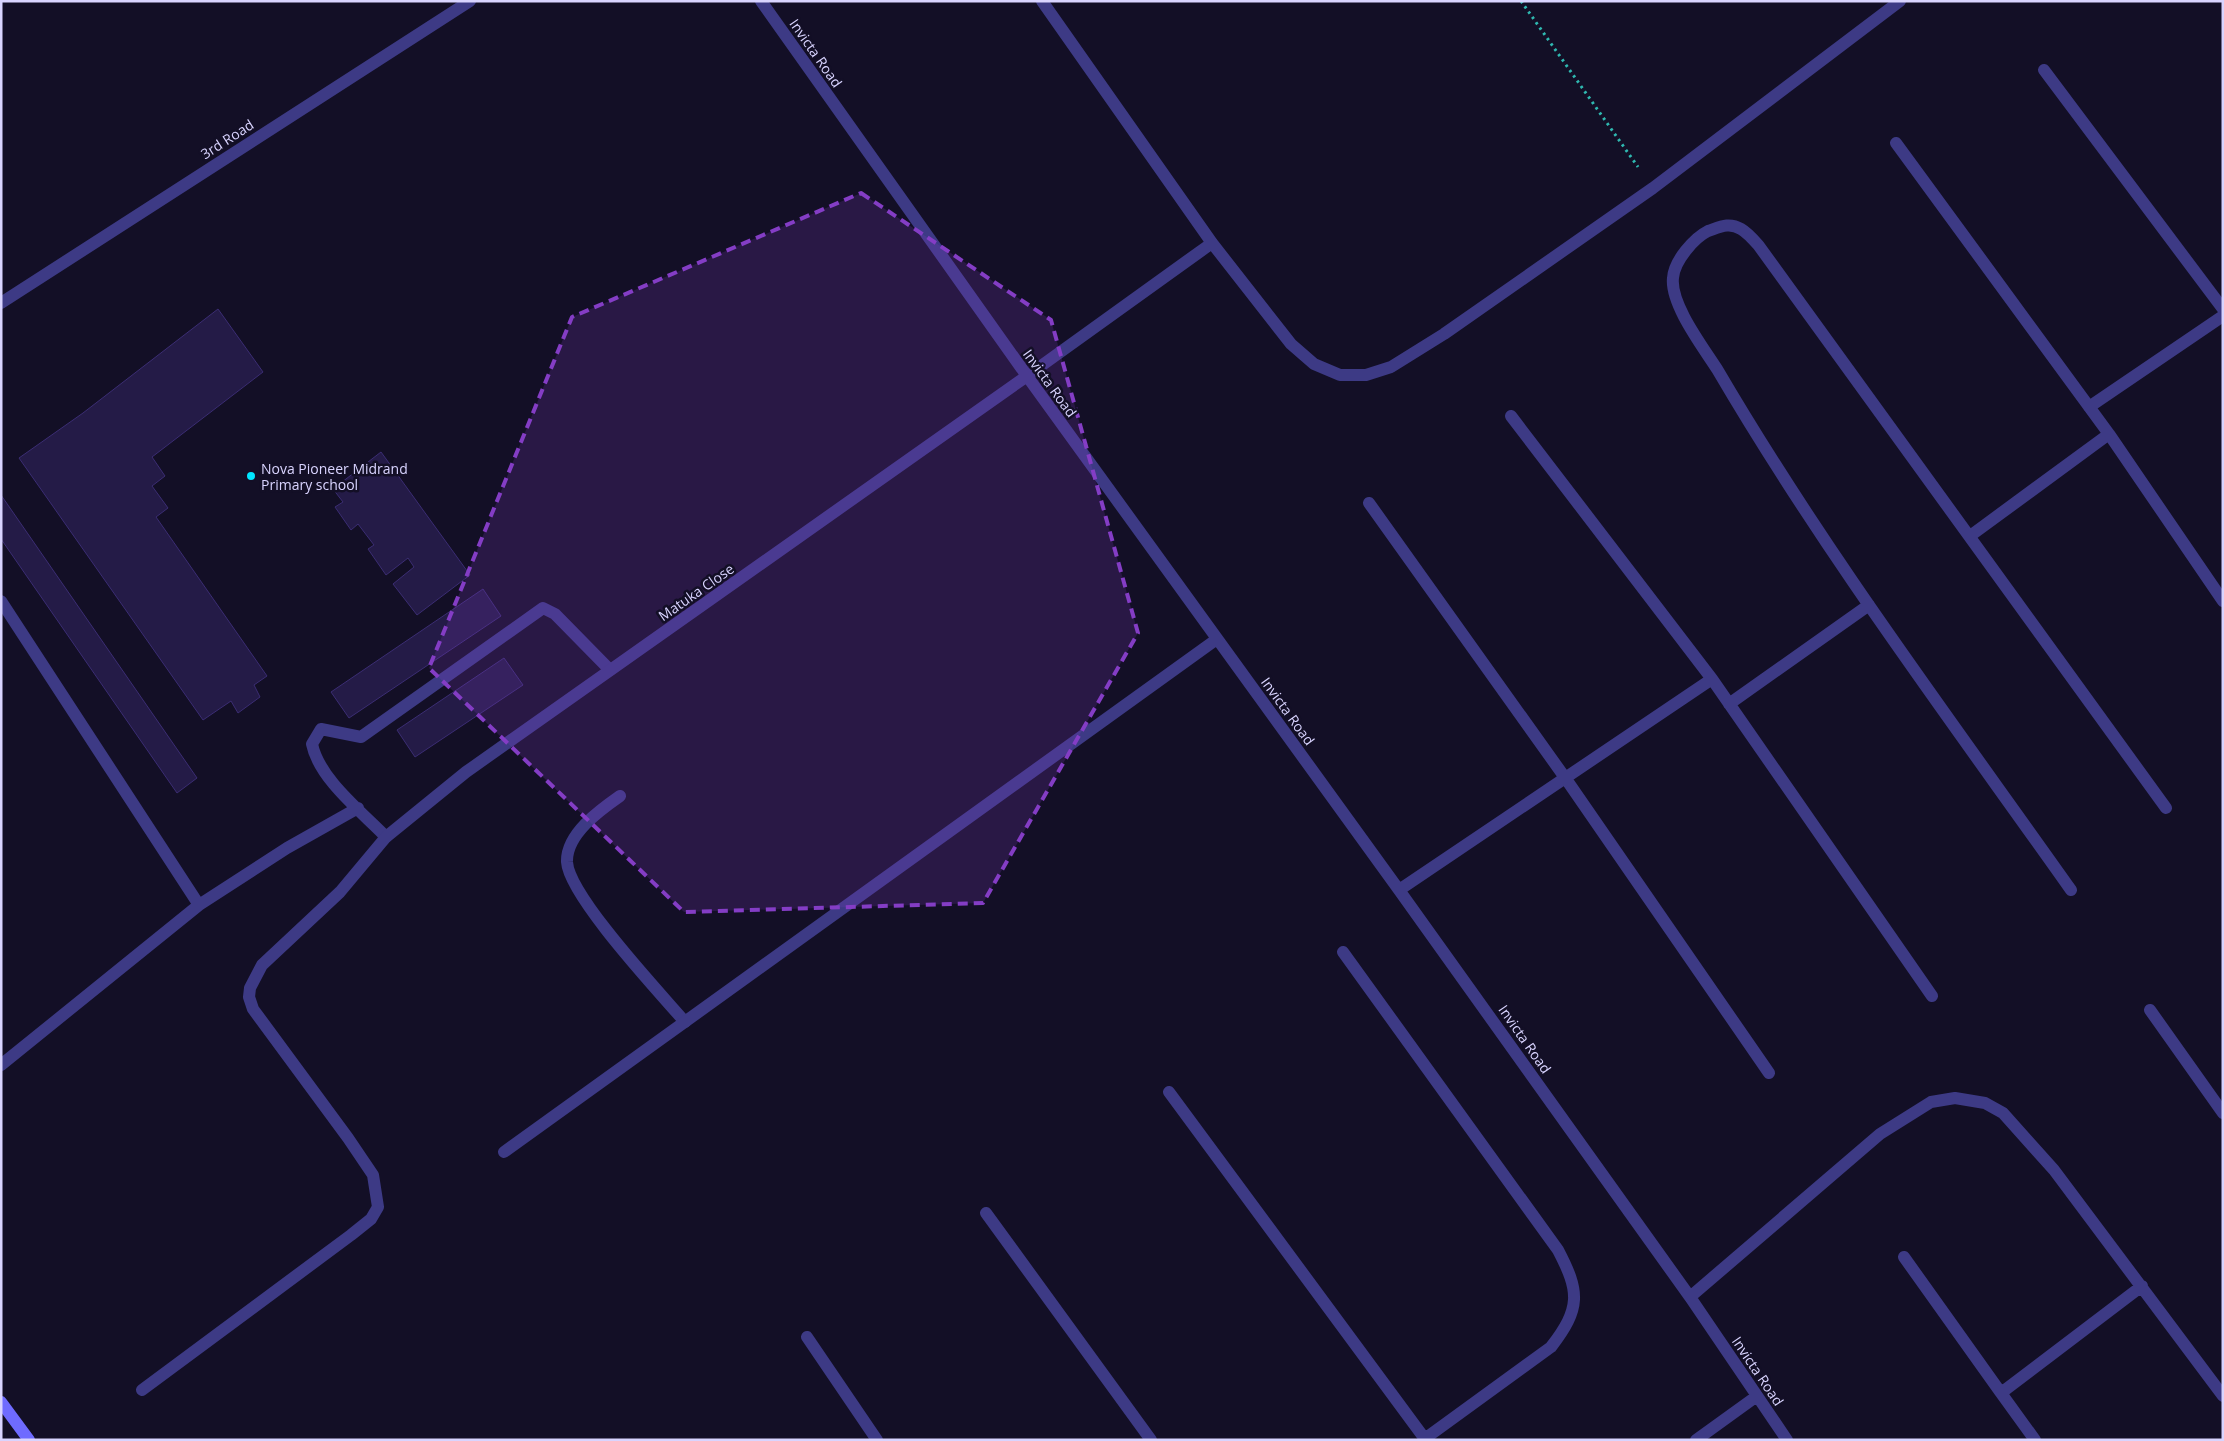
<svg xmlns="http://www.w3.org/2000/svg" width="2224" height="1441" viewBox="0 0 2224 1441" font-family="'Open Sans',sans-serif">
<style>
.building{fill:#241b47;stroke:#3b2d73}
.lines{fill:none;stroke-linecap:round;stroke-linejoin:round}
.path{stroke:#2fb8b0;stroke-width:3;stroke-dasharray:2.5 4;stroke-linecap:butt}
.service{stroke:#3d3a85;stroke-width:12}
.minor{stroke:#3d3a85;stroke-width:12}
.tertiary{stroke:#3d3a85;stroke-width:12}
.secondary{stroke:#6f6bff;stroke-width:12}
.marked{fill:#843dc5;fill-opacity:0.2;stroke:#843dc5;stroke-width:4;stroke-dasharray:10 6;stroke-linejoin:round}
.poi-dot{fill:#00e5ff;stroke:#130f26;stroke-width:2}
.labels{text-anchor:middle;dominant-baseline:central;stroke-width:5;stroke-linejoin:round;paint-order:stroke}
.street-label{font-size:14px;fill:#d9d4ff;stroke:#130f26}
.poi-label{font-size:14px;fill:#d9d4ff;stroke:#130f26;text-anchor:start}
</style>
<rect width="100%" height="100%" fill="#130f26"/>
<path class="building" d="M218,309l45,63 -111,85 13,19 -13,10 16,22 -12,9 111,159 -13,9 6,12 -22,16 -7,-12 -28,19 -184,-262 64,-45z
M381,452l89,123 -53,40 -24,-31 21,-17 -6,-9 -22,17 -18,-26 6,-4 -16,-21 -7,6 -16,-23 8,-5 -10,-13z
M1,495l196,283 -20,15 -176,-254z
M483,589l18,27 -152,102 -18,-26z
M504,658l19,27 -108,72 -18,-27z"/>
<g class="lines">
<path class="path" d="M1521,1l117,166"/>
<path class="service" d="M1042,1l170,242 79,101 23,20 26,11h26l25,-8 53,-33 209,-146 247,-187
M1027,376l185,-133
M1,601l198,304
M620,796c-20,14 -54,38 -53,66 2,34 93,131 118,160
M386,837c-24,-25 -67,-58 -74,-93l9,-15 40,8 182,-129 12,6 55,56
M1,1065l198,-160 88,-57 71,-40"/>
<path class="minor" d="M761,1l266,375 372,514 291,407 97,143
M2044,70l179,239
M1896,143l213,291 114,167
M2089,407l134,-91
M1511,416l201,263 220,317
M1369,503l197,276 203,294
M1970,536l139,-102
M1729,704l140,-99
M1399,890l313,-211
M2071,890c-121,-171 -248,-340 -354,-521 -14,-22 -47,-65 -44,-91 1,-17 21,-40 35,-47 12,-4 21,-9 33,-2 7,4 12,10 18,17l407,562
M1343,952l215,298c22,42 23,58 -7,97l-128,93
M2150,1010l73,103
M1169,1092l256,347
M504,1152l713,-513
M986,1213l165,227
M1904,1257l97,136
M1690,1297l190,-163 51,-32 24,-4 30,5 18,10 51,57 169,226
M807,1337l70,103
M142,1390l209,-155 20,-16 7,-12 -5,-32 -25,-37 -95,-129 -4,-12 1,-9 12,-23 78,-73 46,-55 80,-65 561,-396
M1696,1440l61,-44
M2035,1440l-34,-47 141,-107"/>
<path class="tertiary" d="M1,303l469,-302"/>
<path class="secondary" d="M1,1402l28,38"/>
</g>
<path class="marked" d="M861,193l190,127 87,313 -155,270 -299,9 -255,-244 143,-351z"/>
<circle class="poi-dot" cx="251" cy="476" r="5"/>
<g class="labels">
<g class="street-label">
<text transform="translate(816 53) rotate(55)">Invicta Road</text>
<text transform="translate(227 139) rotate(-33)">3rd Road</text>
<text transform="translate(1050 383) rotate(54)">Invicta Road</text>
<text transform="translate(696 592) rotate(-35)">Matuka Close</text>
<text transform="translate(1288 711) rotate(54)">Invicta Road</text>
<text transform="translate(1525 1039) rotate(55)">Invicta Road</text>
<text transform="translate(1758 1371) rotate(56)">Invicta Road</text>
</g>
<g class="poi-label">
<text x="261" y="468">Nova Pioneer Midrand<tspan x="261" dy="16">Primary school</tspan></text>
</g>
</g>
<rect width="2224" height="1441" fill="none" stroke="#d9d4ff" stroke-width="5"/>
</svg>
